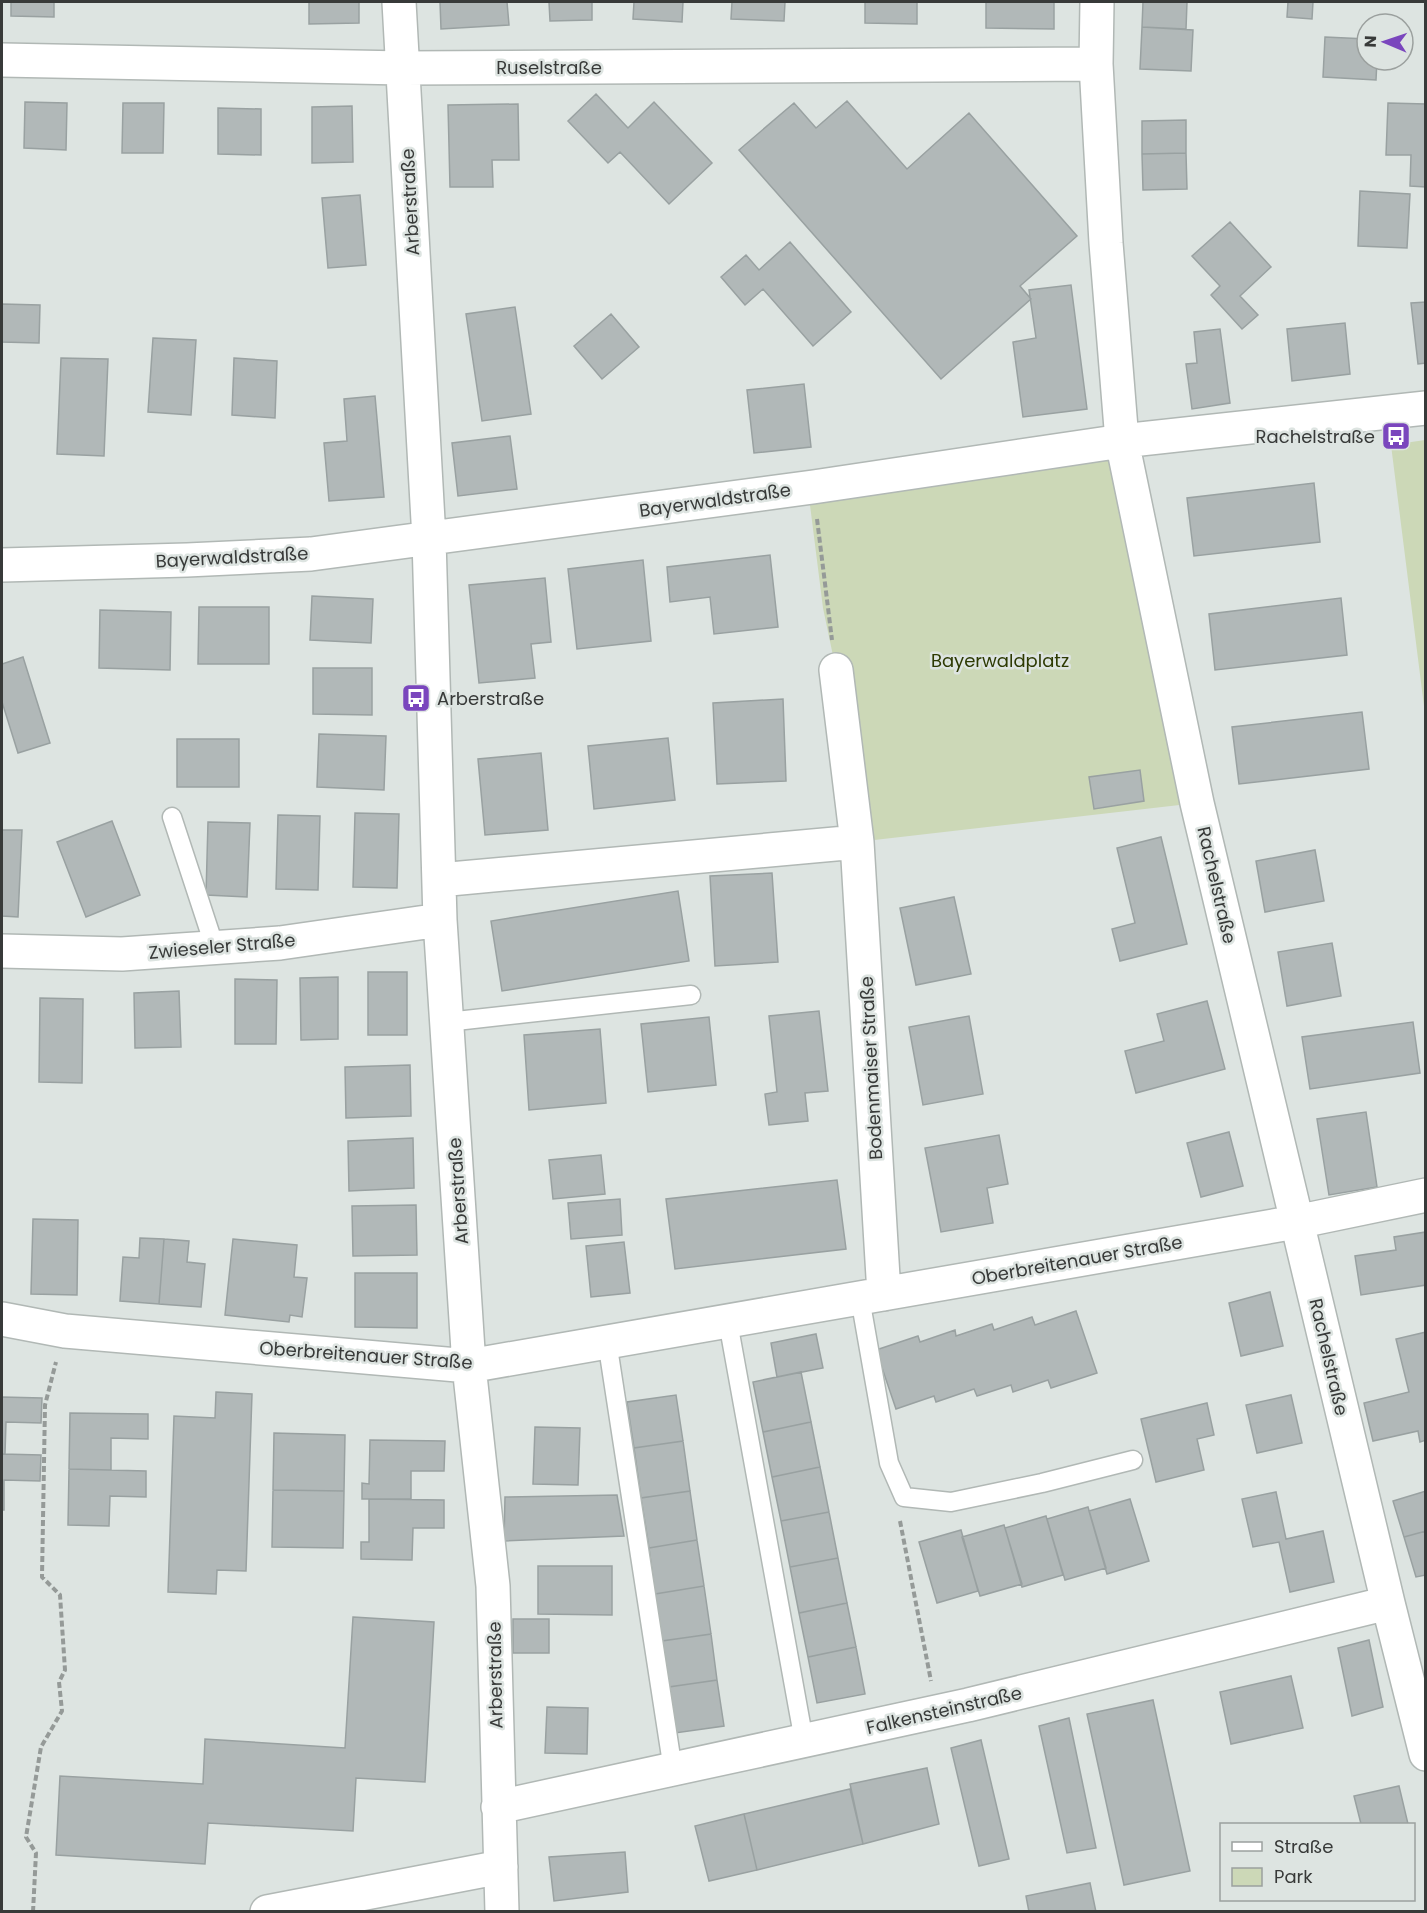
<svg xmlns="http://www.w3.org/2000/svg" width="1427" height="1913" viewBox="0 0 1427 1913" font-family="Poppins,sans-serif">
<style>
.green{fill:#ccd8b7}
.building{fill:#b1b8b8;stroke:#99a1a1;stroke-width:1.5}
.lines{fill:none;stroke-linecap:round;stroke-linejoin:round}
.service-casing{stroke:#b1b8b5;stroke-width:21}
.minor-casing{stroke:#b1b8b5;stroke-width:36}
.path{stroke:#959a98;stroke-width:4;stroke-dasharray:6 3;stroke-linecap:butt}
.service{stroke:#fff;stroke-width:18}
.minor{stroke:#fff;stroke-width:33}
.labels{text-anchor:middle;dominant-baseline:central;stroke-width:5;stroke-linejoin:round;paint-order:stroke}
.street-label{font-size:18px;fill:#383a39;stroke:#dde4e1}
.poi-label{font-size:18px;fill:#383a39;stroke:#dde4e1;text-anchor:end}
.park-label{font-size:18px;fill:#2d3a03;stroke:#dde4e1}
</style>
<rect width="100%" height="100%" fill="#dde4e1"/>
<path class="green" d="M1425,440h1l-1,274 -34,-269z
M1122,441l75,362 -340,39 -21,-172 -13,-62 -13,-103 3,-18z"/>
<path class="building" d="M11,2h43v15l-43,-1z
M309,2h50v21l-50,1z
M440,2h67l2,23 -68,4z
M549,2h43v18l-42,1z
M634,2h49l-1,20 -49,-3z
M732,2h53l-1,19 -53,-2z
M865,2h52v22l-52,-1z
M986,2h68v27l-68,-1z
M1143,2h44l-1,27 -44,-2z
M1288,2h25l-1,17 -25,-2z
M1142,27l51,3 -2,41 -51,-2z
M1325,37l42,2v21h10l-1,20 -53,-3z
M596,94l32,34 26,-26 58,61 -43,41 -49,-52 -12,11 -40,-42z
M847,101l60,68 62,-56 108,123 -57,50 11,13 -90,80 -202,-229 55,-47 22,25z
M25,102l42,1 -1,47 -42,-2z
M123,103h41l-1,50h-41z
M1388,103l38,1v83l-16,-1 1,-31h-25z
M518,104l1,56h-27l1,27h-43l-2,-82z
M352,106l1,56 -41,1v-56z
M218,108l43,1v46l-43,-1z
M1186,120v33l-44,1v-33z
M1186,153l1,36 -44,1 -1,-36z
M1360,191l50,3 -3,54 -49,-2z
M360,195l6,70 -38,3 -6,-70z
M1230,222l41,45 -31,29 18,19 -16,14 -31,-34 9,-9 -28,-30z
M790,242l61,70 -38,34 -50,-57 -18,16 -24,-28 25,-22 13,15z
M1071,285l16,124 -64,8 -10,-75 23,-4 -7,-48z
M1426,302v61l-8,1 -7,-61z
M2,304l38,1 -1,38 -37,-1z
M515,307l16,107 -49,7 -16,-107z
M611,314l28,33 -37,32 -28,-33z
M1345,323l5,51 -58,7 -5,-52z
M1220,329l10,74 -38,6 -6,-45 11,-1 -3,-31z
M153,338l43,2 -5,75 -43,-3z
M61,358l47,1 -4,97 -47,-2z
M234,358l43,3 -2,57 -43,-3z
M804,384l7,63 -57,6 -7,-63z
M375,396l9,101 -55,4 -5,-58 23,-2 -3,-42z
M510,436l7,53 -59,7 -6,-53z
M1314,483l6,59 -126,14 -7,-58z
M770,555l8,72 -64,7 -4,-37 -40,5 -3,-35z
M643,560l8,81 -74,8 -9,-80z
M545,578l6,64 -20,2 4,34 -56,5 -10,-98z
M312,596l61,3 -2,44 -61,-3z
M1341,598l6,57 -132,15 -6,-56z
M199,607h70v57h-71z
M100,610l71,2 -1,58 -71,-2z
M23,657l27,86 -32,10 -16,-51v-38z
M313,668h59v47l-59,-1z
M783,699l3,82 -69,3 -4,-81z
M1362,712l7,57 -130,15 -7,-57z
M319,734l67,2 -2,54 -67,-3z
M668,738l7,62 -81,9 -6,-63z
M177,739h62v48h-62z
M541,753l7,77 -63,5 -7,-76z
M1140,770l4,31 -50,8 -5,-32z
M355,813l44,1 -2,74 -44,-1z
M278,815l42,1 -2,74 -42,-1z
M112,821l28,74 -54,22 -29,-75z
M208,822l42,1 -3,74 -41,-2z
M2,830h20l-4,87 -16,-1z
M1161,837l26,107 -67,17 -8,-32 23,-6 -18,-75z
M1315,850l9,51 -59,11 -9,-51z
M772,873l6,89 -63,4 -5,-90z
M678,891l11,70 -187,30 -11,-70z
M954,897l17,77 -55,11 -16,-77z
M1332,943l9,53 -54,10 -9,-54z
M368,972h39v63h-39z
M338,977v62l-37,1 -1,-62z
M235,979l42,1 -1,64h-41z
M179,991l2,56 -46,1 -1,-55z
M40,998l43,1 -1,84 -43,-1z
M1207,1001l18,68 -89,24 -11,-42 39,-10 -7,-27z
M819,1011l9,80 -23,2 3,28 -39,4 -4,-31 12,-2 -8,-76z
M969,1016l14,78 -60,11 -14,-78z
M709,1017l7,68 -68,7 -7,-68z
M1413,1022l7,51 -110,16 -8,-52z
M600,1029l6,74 -77,7 -5,-75z
M410,1065l1,51 -65,2 -1,-51z
M1366,1112l11,75 -48,8 -12,-76z
M1229,1132l14,54 -42,11 -14,-54z
M999,1135l9,49 -21,4 6,35 -52,9 -16,-84z
M413,1138l1,50 -65,3 -1,-50z
M601,1155l4,39 -52,5 -4,-39z
M837,1180l9,69 -171,20 -9,-70z
M620,1199l2,36 -51,4 -3,-36z
M416,1205l1,50 -64,1 -1,-50z
M33,1219l45,1 -1,75 -46,-1z
M1426,1232v53l-65,10 -6,-39 41,-6 -2,-13z
M140,1238l24,1 -5,65 -39,-3 3,-44 16,1z
M164,1239l25,2 -2,21 18,2 -4,43 -42,-3z
M233,1239l64,6 -3,32 13,1 -5,39 -12,-2 -1,7 -64,-7z
M624,1242l6,51 -39,4 -5,-51z
M355,1273h62v55l-62,-1z
M1270,1292l13,54 -42,10 -12,-53z
M1076,1311l21,62 -46,15 -3,-8 -35,12 -2,-7 -34,11 -3,-7 -38,13 -2,-6 -38,13 -20,-59 42,-14 2,6 35,-12 1,6 36,-12 2,6 38,-13 3,8z
M1426,1332v108l-6,2 -2,-11 -45,10 -9,-38 45,-11 -13,-53z
M816,1334l7,34 -46,9 -6,-34z
M801,1372l10,50 -48,10 -10,-50z
M216,1392l36,2 -6,177 -29,-1 -1,24 -48,-2 6,-176 41,2z
M676,1395l7,46 -49,7 -7,-46z
M1291,1395l11,48 -45,10 -11,-48z
M2,1397l40,1 -1,25 -35,-1 -1,32h-3z
M1207,1403l7,32 -17,4 7,31 -48,12 -15,-63z
M70,1413l78,1v25l-37,-1v32l-42,-1z
M811,1422l9,45 -48,10 -9,-45z
M535,1427l45,1 -2,57 -45,-1z
M274,1433l71,2 -1,56 -71,-1z
M370,1440l75,1 -1,30h-33v28h-49v-16l7,1z
M683,1441l7,50 -49,7 -7,-50z
M2,1454l39,1 -1,26 -36,-1v30h-2z
M820,1467l9,45 -48,9 -9,-44z
M69,1469l77,2v26l-36,-1 -1,30 -41,-1z
M273,1490l71,1 -1,57 -71,-1z
M690,1491l7,49 -48,8 -8,-50z
M1426,1491v40l-22,6 -11,-36z
M1276,1492l10,47 37,-8 11,51 -44,10 -11,-50 -26,5 -11,-48z
M617,1495l7,41 -120,5 1,-44z
M369,1499l75,1v28h-31l-1,32 -51,-1v-17h8z
M1130,1499l19,62 -42,13 -18,-63z
M1088,1507l18,61 -41,12 -18,-61z
M829,1512l9,46 -48,9 -9,-46z
M1046,1516l17,59 -41,12 -17,-59z
M1004,1525l18,59 -42,12 -18,-59z
M961,1530l17,61 -41,12 -18,-61z
M1426,1531v44l-10,2 -12,-40z
M697,1540l7,46 -49,8 -6,-46z
M838,1558l9,45 -48,10 -9,-46z
M538,1566h74v49l-74,-1z
M704,1586l7,48 -49,7 -7,-47z
M847,1603l9,44 -48,10 -9,-44z
M353,1617l81,5 -9,160 -69,-4 -3,53 -145,-8 -3,41 -149,-9 4,-79 143,8 2,-45 140,9z
M513,1619h36v34h-36z
M711,1634l6,46 -48,7 -7,-46z
M1369,1640l14,67 -31,9 -14,-68z
M856,1647l9,47 -48,9 -9,-46z
M1291,1676l12,52 -72,16 -11,-52z
M717,1680l7,46 -49,7 -6,-46z
M1153,1700l37,171 -66,14 -37,-171z
M547,1707l41,1 -1,46 -42,-1z
M1069,1718l27,130 -29,5 -28,-127z
M981,1740l28,119 -30,7 -28,-118z
M927,1768l12,56 -76,20 -13,-60z
M1399,1786l9,38h-47l-7,-28z
M850,1789l13,55 -106,26 -13,-56z
M744,1814l13,56 -48,11 -14,-55z
M625,1852l3,40 -74,9 -5,-44z
M1090,1883l6,29h-67l-3,-16z"/>
<g class="lines">
<g class="service-casing">
<path id="service" d="M172,817l43,131
M447,1022l244,-27
M860,1298l29,165 15,34 47,5 91,-19 91,-23
M728,1322l76,419
M607,1341l66,429"/>
</g>
<g class="minor-casing">
<path id="minor" d="M399,2l30,537 11,381 29,446 24,220 9,326
M1097,2l-1,62 10,179 16,198 75,362 191,800 38,151
M2,60l401,8 693,-4
M2,565l185,-5 124,-6 502,-67 309,-46 304,-33
M836,670l21,172 27,452
M439,880l418,-38
M2,951l120,3 158,-11 160,-23
M2,1319l63,12 404,35 827,-144 130,-27
M498,1807l470,-102 420,-102
M267,1912l234,-45"/>
</g>
<path class="path" d="M817,519l15,121
M900,1521l31,160
M33,1912l3,-59 -10,-16 15,-90 21,-36 -3,-29 6,-12 -5,-75 -18,-18 3,-172 11,-43"/>
<use href="#service" class="service"/>
<use href="#minor" class="minor"/>
</g>
<defs>
<g id="bus-square" transform="scale(1.5)"><rect x="-9" y="-9" width="18" height="18" rx="4" fill="#7a46bd" stroke="#dde4e1"/><path d="M-5-6H5V4H4V6H2V4H-2V6H-4V4H-5ZM-3.5-4V0h7V-4ZM-3.5 1.2v1.5H-2V1.2ZM2 1.2v1.5H3.5V1.2Z" fill="#fff"/></g>
</defs>
<g fill-rule="evenodd">
<use href="#bus-square" x="1396" y="436"/>
<use href="#bus-square" x="416" y="698"/>
</g>
<g class="labels">
<g class="street-label">
<text x="549" y="67">Ruselstraße</text>
<text transform="translate(410 202) rotate(-93)">Arberstraße</text>
<text transform="translate(715 500) rotate(-8)">Bayerwaldstraße</text>
<text transform="translate(232 557) rotate(-3)">Bayerwaldstraße</text>
<text transform="translate(1217 885) rotate(77)">Rachelstraße</text>
<text transform="translate(222 946) rotate(-5)">Zwieseler Straße</text>
<text transform="translate(871 1068) rotate(-93)">Bodenmaiser Straße</text>
<text transform="translate(458 1191) rotate(-94)">Arberstraße</text>
<text transform="translate(1077 1260) rotate(-10)">Oberbreitenauer Straße</text>
<text transform="translate(366 1355) rotate(4)">Oberbreitenauer Straße</text>
<text transform="translate(1329 1357) rotate(77)">Rachelstraße</text>
<text transform="translate(495 1675) rotate(-91)">Arberstraße</text>
<text transform="translate(944 1710) rotate(-13)">Falkensteinstraße</text>
</g>
<g class="poi-label">
<text x="1375" y="436">Rachelstraße</text>
<text x="437" y="698" text-anchor="start">Arberstraße</text>
</g>
<g class="park-label">
<text x="1000" y="660">Bayerwaldplatz</text>
</g>
</g>
<rect width="1427" height="1913" fill="none" stroke="#383a39" stroke-width="6"/>
<rect x="1220" y="1823" width="195" height="78" fill="#dde4e1" stroke="#9ba09e" stroke-width="1.5"/>
<rect x="1232" y="1842" width="30" height="9" fill="#ffffff" stroke="#9ba09e" stroke-width="1.5"/>
<text x="1274" y="1853" font-size="18" fill="#383a39">Straße</text>
<rect x="1232" y="1868" width="30" height="18" fill="#ccd8b7" stroke="#9ba09e" stroke-width="1.5"/>
<text x="1274" y="1883" font-size="18" fill="#383a39">Park</text>
<g transform="translate(1385 42) rotate(272)"><circle r="28" fill="#dde4e1" stroke="#9ba09e" stroke-width="1.5"/>
<path d="M0-4.5L10 22L0 15L-10 22Z" fill="#7a46bd"/>
<text y="-9" font-size="16" font-weight="bold" text-anchor="middle" fill="#383a39">N</text>
</g>
</svg>
